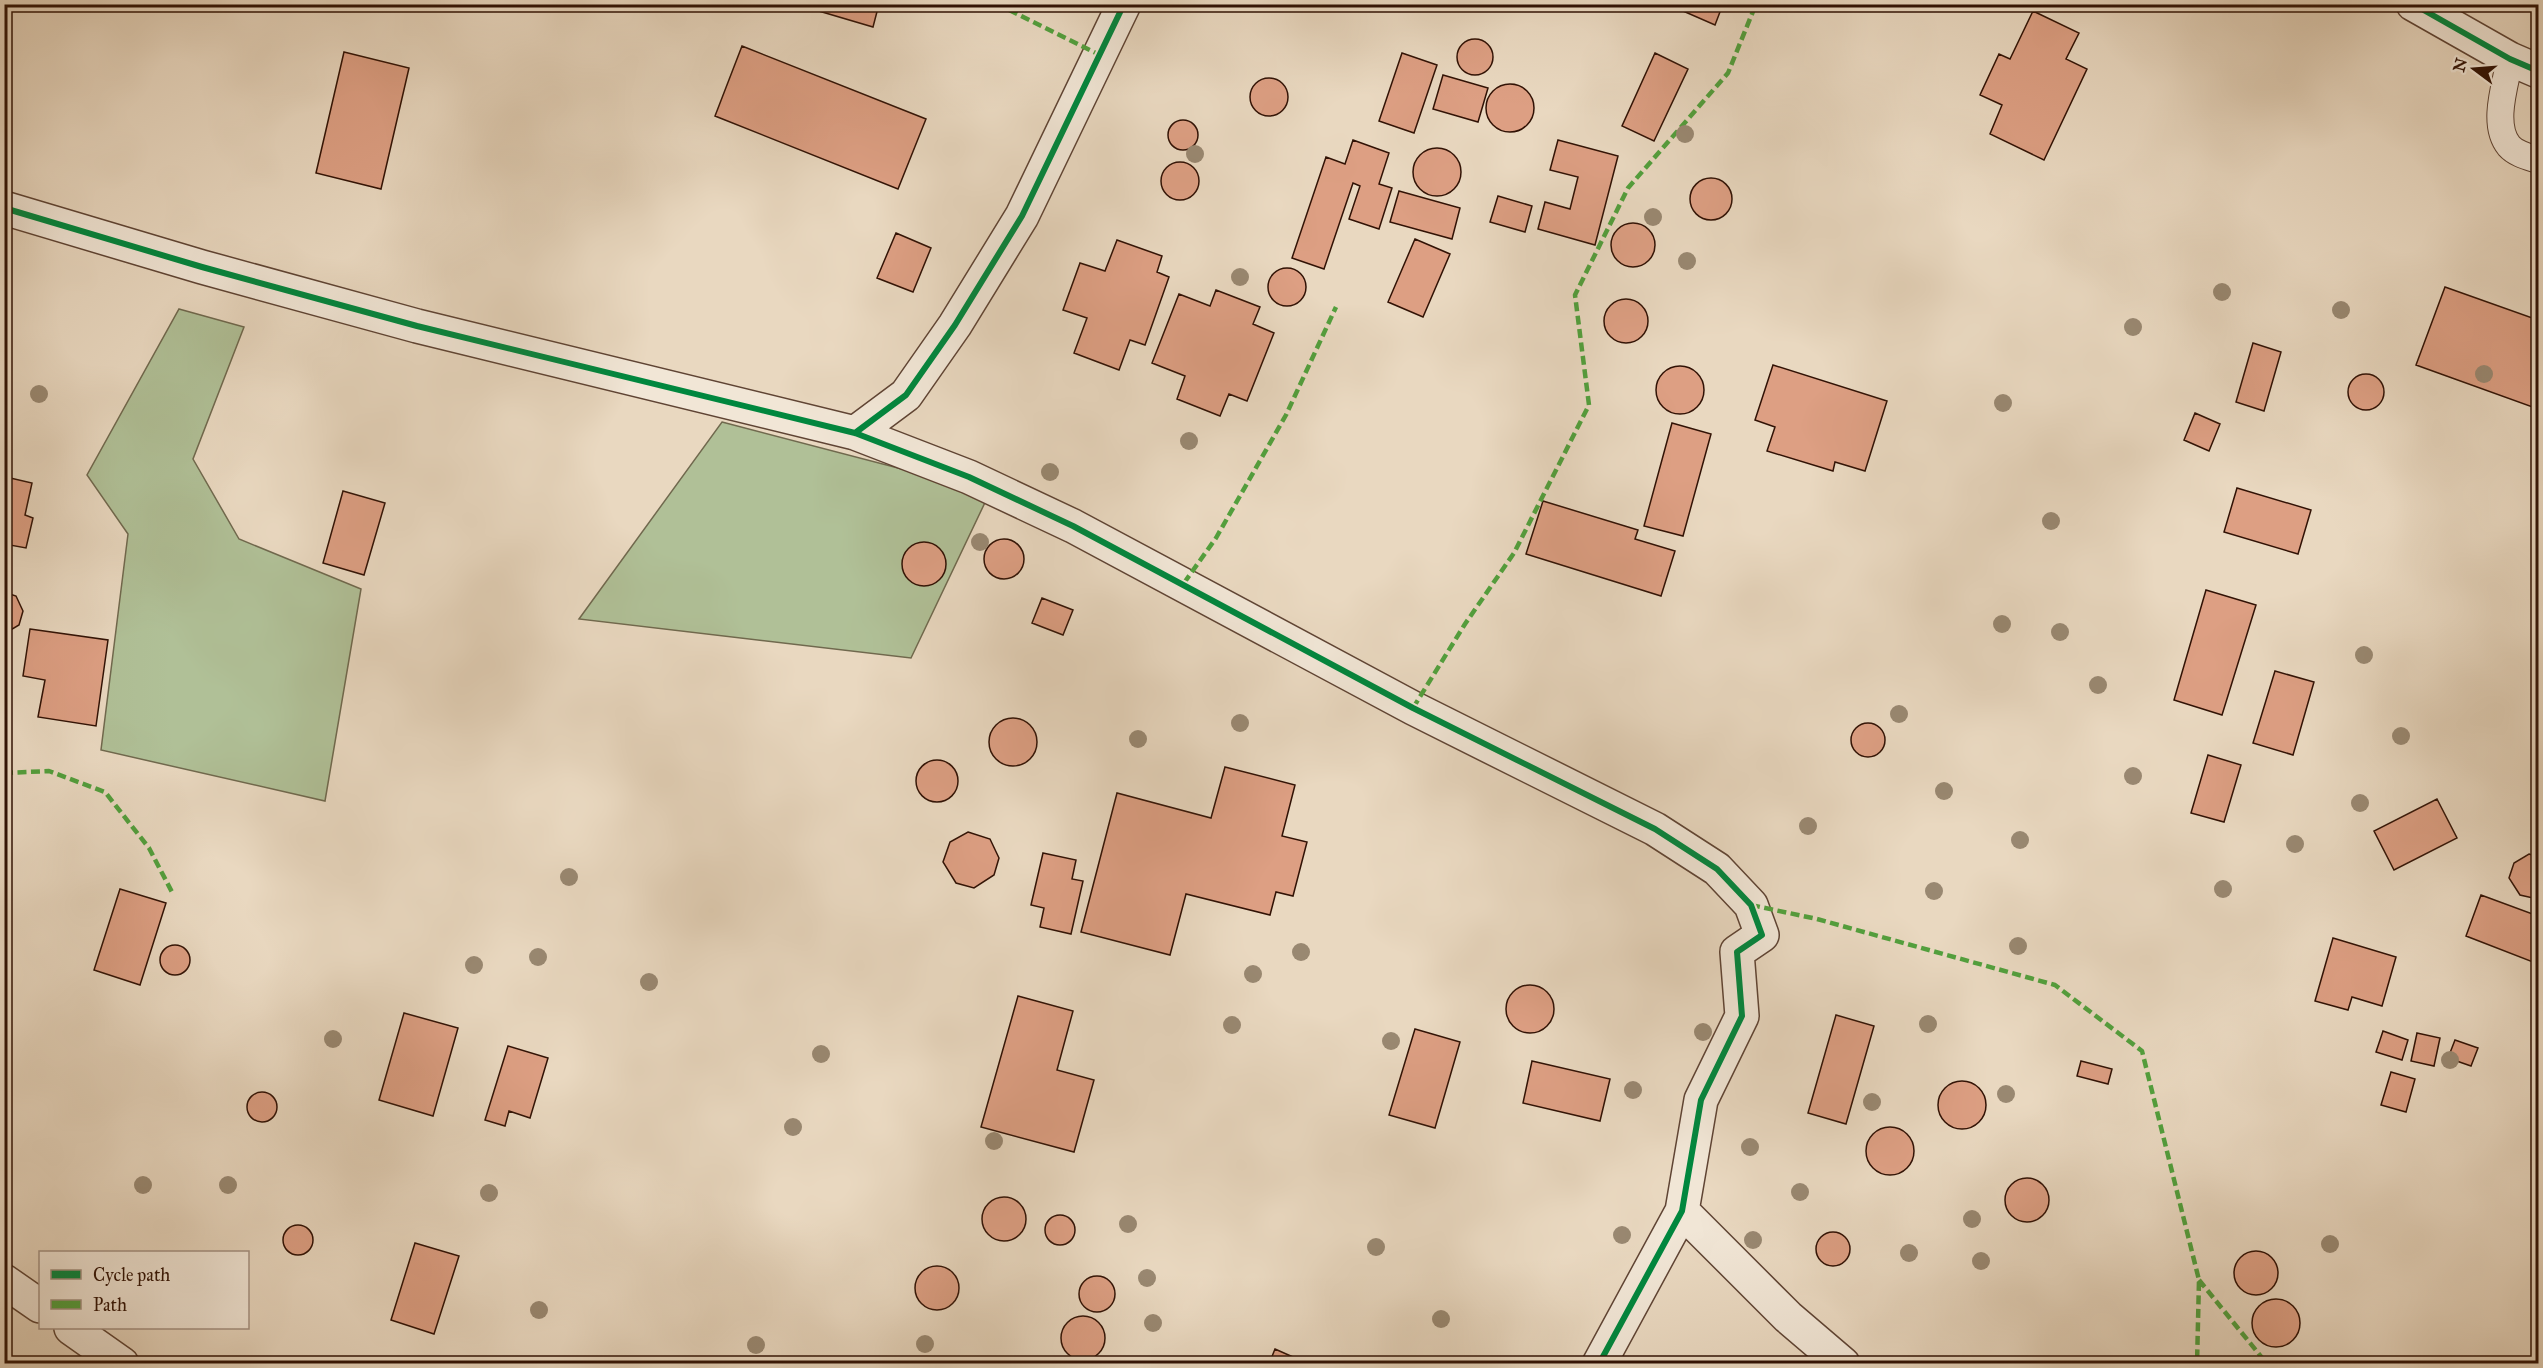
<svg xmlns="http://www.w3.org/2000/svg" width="2543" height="1368" viewBox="0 0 2543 1368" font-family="'IM FELL Great Primer',serif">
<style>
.green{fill:#b0c097;stroke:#70694e;stroke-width:1.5}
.building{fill:#dd9f83;stroke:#311205;stroke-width:1.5}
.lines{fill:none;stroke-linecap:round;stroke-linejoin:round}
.service-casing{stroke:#5f4434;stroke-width:28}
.minor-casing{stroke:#5f4434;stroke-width:36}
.service{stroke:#f1e6d6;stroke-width:26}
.minor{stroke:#f1e6d6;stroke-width:33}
.quiet{stroke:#52a03d;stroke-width:4.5;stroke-dasharray:9 4.5;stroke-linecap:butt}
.cycleway-casing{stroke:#f1e6d6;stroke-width:10}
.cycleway{stroke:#00873e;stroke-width:6}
.tree{fill:#998871}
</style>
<rect width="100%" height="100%" fill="#e9d8c0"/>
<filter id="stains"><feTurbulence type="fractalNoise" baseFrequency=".00333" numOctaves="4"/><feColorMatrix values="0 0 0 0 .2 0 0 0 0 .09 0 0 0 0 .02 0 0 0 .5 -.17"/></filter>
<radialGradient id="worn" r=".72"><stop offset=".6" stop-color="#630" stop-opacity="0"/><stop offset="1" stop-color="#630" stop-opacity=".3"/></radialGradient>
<path class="green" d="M179,309l65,18 -51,132 46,80 122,50 -36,212 -224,-51 27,-216 -41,-59z
M722,422l268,70 -79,166 -332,-39z"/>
<path class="building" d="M795,4h84l-6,23z
M1667,4h56l-8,21z
M2033,11l46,22 -13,26 21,10 -43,91 -54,-26 12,-29 -22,-10 19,-41 11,5z
M1457 57a18 18 0 1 1 36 0a18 18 0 1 1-36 0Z
M742,46l184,73 -28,70 -183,-73z
M344,52l65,16 -28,121 -65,-16z
M1402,53l35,12 -23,68 -35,-12z
M1655,53l33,16 -34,72 -32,-15z
M1443,75l45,13 -10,34 -45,-13z
M1250 97a19 19 0 1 1 38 0a19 19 0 1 1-38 0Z
M1486 108a24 24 0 1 1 48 0a24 24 0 1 1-48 0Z
M1168 135a15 15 0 1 1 30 0a15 15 0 1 1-30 0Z
M1353,140l36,13 -10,31 13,4 -13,41 -30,-10 11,-33 -7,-3 -29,86 -32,-11 34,-101 19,7z
M1558,140l60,16 -23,89 -57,-16 7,-27 25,7 8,-32 -28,-7z
M1413 172a24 24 0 1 1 48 0a24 24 0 1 1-48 0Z
M1161 181a19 19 0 1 1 38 0a19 19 0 1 1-38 0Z
M1690 199a21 21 0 1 1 42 0a21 21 0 1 1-42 0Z
M1399,191l61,17 -8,31 -62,-17z
M1498,196l34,10 -7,26 -35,-10z
M1611 245a22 22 0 1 1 44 0a22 22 0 1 1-44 0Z
M896,233l35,15 -18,44 -36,-14z
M1415,239l35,15 -27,63 -35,-15z
M1117,240l45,16 -5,16 12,5 -24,68 -15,-5 -11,30 -45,-17 13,-35 -24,-8 17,-47 25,8z
M1268 287a19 19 0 1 1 38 0a19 19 0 1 1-38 0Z
M2445,287l93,33v89l-122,-44z
M1216,290l44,17 -7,17 21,9 -27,68 -18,-7 -9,22 -43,-17 8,-23 -33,-13 27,-69 31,12z
M1604 321a22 22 0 1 1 44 0a22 22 0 1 1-44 0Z
M2253,343l28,9 -17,59 -28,-9z
M1773,365l114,36 -22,70 -30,-9 -2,9 -66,-20 8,-24 -20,-7z
M1656 390a24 24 0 1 1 48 0a24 24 0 1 1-48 0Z
M2348 392a18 18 0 1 1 36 0a18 18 0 1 1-36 0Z
M2195,413l25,11 -11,27 -25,-11z
M1672,423l39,11 -28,102 -39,-10z
M6,477l26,6 -7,32 8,3 -7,30 -22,-4z
M2237,488l74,22 -13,44 -74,-22z
M343,491l42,12 -21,72 -41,-12z
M1543,501l95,29 -3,9 40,12 -14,45 -135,-42z
M984 559a20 20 0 1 1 40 0a20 20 0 1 1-40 0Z
M902 564a22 22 0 1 1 44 0a22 22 0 1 1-44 0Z
M2206,590l50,15 -34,110 -48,-15z
M4,592l12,4 7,15 -4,14 -15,9z
M1042,598l31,12 -10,25 -31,-12z
M30,629l78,11 -12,86 -58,-9 7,-37 -22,-4z
M2275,671l39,11 -21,73 -40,-12z
M989 742a24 24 0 1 1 48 0a24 24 0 1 1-48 0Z
M1851 740a17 17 0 1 1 34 0a17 17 0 1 1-34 0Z
M2208,755l33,10 -17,57 -33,-9z
M916 781a21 21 0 1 1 42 0a21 21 0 1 1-42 0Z
M1225,767l70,18 -13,51 25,6 -14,54 -17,-4 -6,23 -84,-21 -16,61 -89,-23 36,-139 94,25z
M2437,799l20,39 -63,32 -20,-39z
M968,832l22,7 9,19 -5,17 -20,13 -18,-5 -13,-21 7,-20z
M1043,853l33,7 -4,19 11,2 -12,53 -31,-7 4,-19 -13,-3z
M2529,854l9,3v38l-5,3 -13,-3 -11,-17 5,-15z
M120,889l46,14 -26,82 -46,-15z
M2481,895l57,21v48l-72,-28z
M2333,938l63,19 -14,49 -30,-9 -4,13 -33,-9z
M160 960a15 15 0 1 1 30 0a15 15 0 1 1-30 0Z
M1506 1009a24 24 0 1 1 48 0a24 24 0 1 1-48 0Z
M1018,996l55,15 -16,59 37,10 -20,72 -93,-25z
M404,1013l54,15 -25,88 -54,-16z
M1836,1015l38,11 -28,98 -38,-11z
M1415,1029l45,13 -25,86 -46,-13z
M2383,1031l25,9 -6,20 -26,-8z
M2417,1033l23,5 -6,28 -23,-5z
M2455,1040l23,8 -7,18 -23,-8z
M508,1046l40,12 -18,60 -21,-7 -4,15 -20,-6z
M1532,1061l78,18 -10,42 -77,-18z
M2081,1061l31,8 -4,15 -31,-8z
M2391,1072l24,7 -9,33 -25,-7z
M1938 1105a24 24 0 1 1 48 0a24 24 0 1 1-48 0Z
M247 1107a15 15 0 1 1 30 0a15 15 0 1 1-30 0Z
M1866 1151a24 24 0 1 1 48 0a24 24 0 1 1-48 0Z
M2005 1200a22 22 0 1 1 44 0a22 22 0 1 1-44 0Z
M982 1219a22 22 0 1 1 44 0a22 22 0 1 1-44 0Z
M1045 1230a15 15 0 1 1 30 0a15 15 0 1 1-30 0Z
M283 1240a15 15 0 1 1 30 0a15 15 0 1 1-30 0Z
M1816 1249a17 17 0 1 1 34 0a17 17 0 1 1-34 0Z
M415,1243l44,13 -25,78 -43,-14z
M2234 1273a22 22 0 1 1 44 0a22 22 0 1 1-44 0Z
M915 1288a22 22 0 1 1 44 0a22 22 0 1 1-44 0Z
M1079 1294a18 18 0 1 1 36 0a18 18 0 1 1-36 0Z
M2252 1323a24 24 0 1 1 48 0a24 24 0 1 1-48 0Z
M1061 1338a22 22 0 1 1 44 0a22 22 0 1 1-44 0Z
M1275,1349l18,8 17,7h-41z"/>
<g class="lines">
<g class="service-casing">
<path id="service" d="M2510,59c-4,24 -19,65 -1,87 7,8 20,11 29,14"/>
</g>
<g class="minor-casing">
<path id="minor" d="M2413,4l97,55 28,12
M4,208l198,59 215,59 438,107 114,44 104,49 340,182 242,121 62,40 34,36 11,30 -25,17 5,64 -41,84 -19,111 -83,153
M855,433l51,-38 49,-70 67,-109 102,-212
M1682,1211l106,106 55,47
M4,1281l36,25
M71,1328l51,36"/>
</g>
<use href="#service" class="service"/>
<use href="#minor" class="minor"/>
<path class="quiet" d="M997,4l103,51
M1184,583l32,-45 70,-123 50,-108
M1413,708l52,-84 49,-71 75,-148 -14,-110 53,-107 100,-115 28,-69
M4,773l45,-2 56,21 44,56 24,46
M1751,905l66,14 238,66 87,66 57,229 -2,84
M2199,1280l68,84"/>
<g class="cycleway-casing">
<path id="cycleway" d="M2413,4l97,55 28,12
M4,208l198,59 215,59 438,107 114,44 104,49 340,182 242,121 62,40 34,36 11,30 -25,17 5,64 -41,84 -19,111 -83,153
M855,433l51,-38 49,-70 67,-109 102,-212"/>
</g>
<use href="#cycleway" class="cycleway"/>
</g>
<g class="tree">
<circle cx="1685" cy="134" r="9"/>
<circle cx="1195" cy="154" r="9"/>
<circle cx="1653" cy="217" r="9"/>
<circle cx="1687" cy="261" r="9"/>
<circle cx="1240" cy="277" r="9"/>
<circle cx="2222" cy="292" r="9"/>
<circle cx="2341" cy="310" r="9"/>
<circle cx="2133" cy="327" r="9"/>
<circle cx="2484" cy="374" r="9"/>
<circle cx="39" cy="394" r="9"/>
<circle cx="2003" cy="403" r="9"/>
<circle cx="1189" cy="441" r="9"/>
<circle cx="1050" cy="472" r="9"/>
<circle cx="2051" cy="521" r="9"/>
<circle cx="980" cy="542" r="9"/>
<circle cx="2002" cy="624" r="9"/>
<circle cx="2060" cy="632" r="9"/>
<circle cx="2364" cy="655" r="9"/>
<circle cx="2098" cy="685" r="9"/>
<circle cx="1899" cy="714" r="9"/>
<circle cx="1240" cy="723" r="9"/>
<circle cx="2401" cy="736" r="9"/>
<circle cx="1138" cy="739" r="9"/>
<circle cx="2133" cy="776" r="9"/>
<circle cx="1944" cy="791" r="9"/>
<circle cx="2360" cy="803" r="9"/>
<circle cx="1808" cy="826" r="9"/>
<circle cx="2020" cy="840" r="9"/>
<circle cx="2295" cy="844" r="9"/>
<circle cx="569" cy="877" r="9"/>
<circle cx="2223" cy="889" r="9"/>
<circle cx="1934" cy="891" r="9"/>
<circle cx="2018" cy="946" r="9"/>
<circle cx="1301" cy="952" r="9"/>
<circle cx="538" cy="957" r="9"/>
<circle cx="474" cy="965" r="9"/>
<circle cx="1253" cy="974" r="9"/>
<circle cx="649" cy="982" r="9"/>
<circle cx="1928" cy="1024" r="9"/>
<circle cx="1232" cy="1025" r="9"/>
<circle cx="1703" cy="1032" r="9"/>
<circle cx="333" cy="1039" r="9"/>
<circle cx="1391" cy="1041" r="9"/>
<circle cx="821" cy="1054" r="9"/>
<circle cx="2450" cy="1060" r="9"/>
<circle cx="1633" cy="1090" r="9"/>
<circle cx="2006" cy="1094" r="9"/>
<circle cx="1872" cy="1102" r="9"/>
<circle cx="793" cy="1127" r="9"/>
<circle cx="994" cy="1141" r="9"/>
<circle cx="1750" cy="1147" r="9"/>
<circle cx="143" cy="1185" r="9"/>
<circle cx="228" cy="1185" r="9"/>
<circle cx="1800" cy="1192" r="9"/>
<circle cx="489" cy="1193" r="9"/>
<circle cx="1972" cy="1219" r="9"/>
<circle cx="1128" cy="1224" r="9"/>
<circle cx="1622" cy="1235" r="9"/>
<circle cx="1753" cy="1240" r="9"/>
<circle cx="2330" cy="1244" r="9"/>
<circle cx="1376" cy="1247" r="9"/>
<circle cx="1909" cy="1253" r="9"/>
<circle cx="1981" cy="1261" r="9"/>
<circle cx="1147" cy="1278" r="9"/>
<circle cx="539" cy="1310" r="9"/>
<circle cx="1441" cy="1319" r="9"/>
<circle cx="1153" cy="1323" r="9"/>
<circle cx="925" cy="1344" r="9"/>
<circle cx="756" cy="1345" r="9"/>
</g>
<rect width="2543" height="1368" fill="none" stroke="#e9d8c0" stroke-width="24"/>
<rect x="6" y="6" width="2531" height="1356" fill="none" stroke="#311205" stroke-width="3"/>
<rect x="12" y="12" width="2519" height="1344" fill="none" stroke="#311205" stroke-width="1.5"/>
<rect x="39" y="1251" width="210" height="78" fill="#f1e6d6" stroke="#a49182" stroke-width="1.5"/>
<rect x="51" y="1270" width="30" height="9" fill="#00873e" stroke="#a49182" stroke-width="1.5"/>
<text x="93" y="1281" font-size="18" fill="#311205">Cycle path</text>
<rect x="51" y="1300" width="30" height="9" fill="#52a03d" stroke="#a49182" stroke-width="1.5"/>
<text x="93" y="1311" font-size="18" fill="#311205">Path</text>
<g transform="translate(2474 69) rotate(286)" stroke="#f1e6d6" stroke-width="4.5" paint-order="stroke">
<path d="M0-4.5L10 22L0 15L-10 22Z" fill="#311205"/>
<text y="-9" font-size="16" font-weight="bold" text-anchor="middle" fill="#311205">N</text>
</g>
<rect width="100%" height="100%" filter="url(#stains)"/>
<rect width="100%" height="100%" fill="url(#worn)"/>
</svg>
